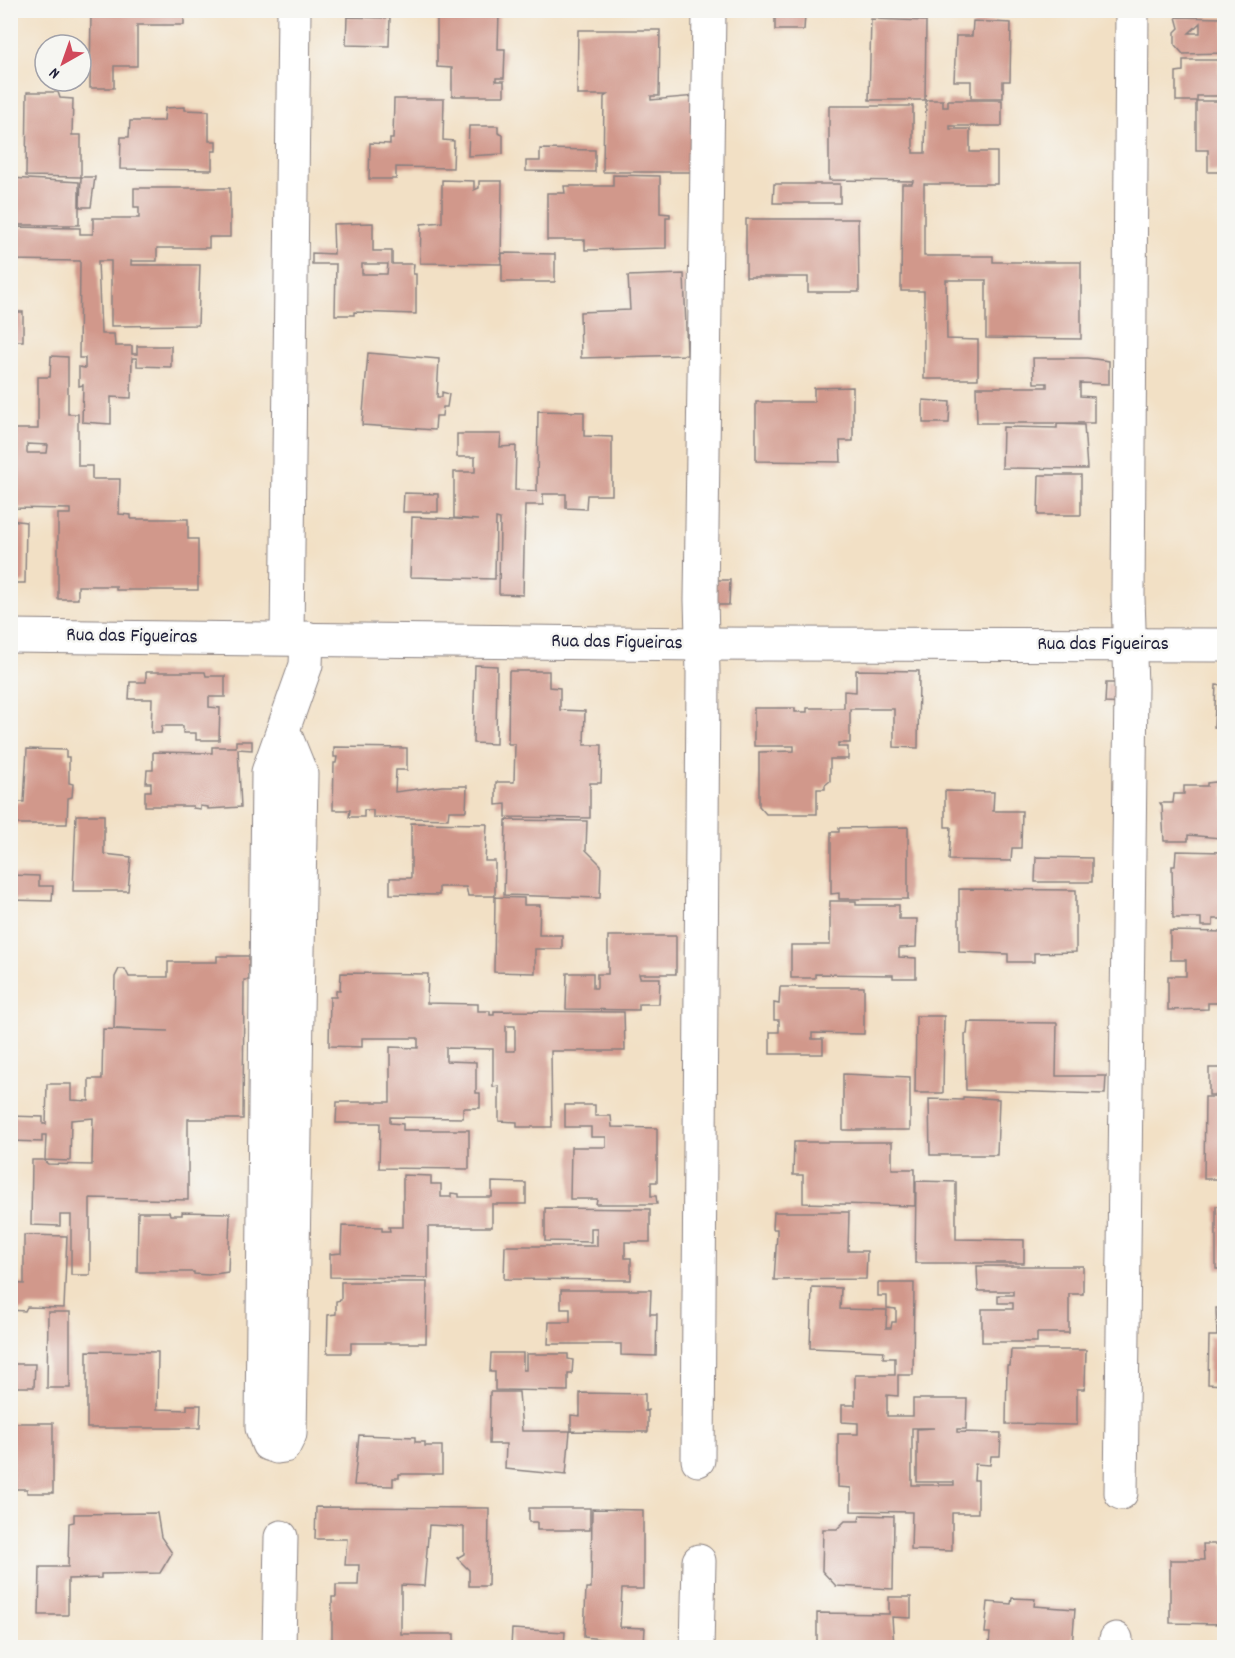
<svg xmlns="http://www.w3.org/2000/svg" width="1235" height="1658" viewBox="0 0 1235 1658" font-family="Dekko,sans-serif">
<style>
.building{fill:#d1988b;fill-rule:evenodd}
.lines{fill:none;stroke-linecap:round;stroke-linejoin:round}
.minor-casing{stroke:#8a8180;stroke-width:35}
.tertiary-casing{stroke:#8a8180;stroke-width:35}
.minor{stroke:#fff;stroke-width:33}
.tertiary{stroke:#fff;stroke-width:33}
.labels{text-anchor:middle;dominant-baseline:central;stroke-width:5;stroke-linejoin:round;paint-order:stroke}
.street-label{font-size:20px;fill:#22223b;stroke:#f6f6f2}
</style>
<rect width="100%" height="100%" fill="#f6f6f2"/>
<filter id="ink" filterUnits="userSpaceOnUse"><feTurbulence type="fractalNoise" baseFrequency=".0167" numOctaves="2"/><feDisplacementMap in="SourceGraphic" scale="12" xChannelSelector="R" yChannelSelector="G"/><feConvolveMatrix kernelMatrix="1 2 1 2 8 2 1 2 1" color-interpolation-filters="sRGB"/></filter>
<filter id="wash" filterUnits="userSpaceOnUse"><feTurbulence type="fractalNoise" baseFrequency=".008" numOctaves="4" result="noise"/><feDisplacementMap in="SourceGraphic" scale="24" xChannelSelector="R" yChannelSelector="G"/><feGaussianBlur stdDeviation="1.35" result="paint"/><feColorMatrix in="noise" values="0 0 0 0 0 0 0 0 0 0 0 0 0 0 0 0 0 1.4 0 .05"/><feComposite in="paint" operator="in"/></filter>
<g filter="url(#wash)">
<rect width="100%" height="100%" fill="#f2e0c5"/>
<g id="blocks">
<path class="building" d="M91,10h93v15h-47v41h-23v22h-24z
M926,10h25v6h-25z
M1004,10h75v5h-75z
M476,12h23l-1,37h7l-1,29h-8v3h8v15h-52v-28l-15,-1v-50h39z
M775,14h30l-1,16h-29z
M347,17l43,1 -1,28 -43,-1z
M1176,17l48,1v35l-41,1 -8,-9v-13l4,-4zM1200,23v10h-11z
M871,19l55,2 -1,79h-56z
M973,21l38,2 -1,58h-7v17h-32v-17h-17l2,-45h16z
M578,30h82l-1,66h-8v4l45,-4 -1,76h-92l1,-75 3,-2h-30z
M1183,60h36v14h5v22h-27v5h-21v-29l7,-1z
M27,92h31l2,6 13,1 -1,36h9v42l-55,-1z
M394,99h50l-1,41 11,1 -1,27 -57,-1v12h-27l1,-36 20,1v-5h3z
M926,100h17v7h5v-7h54v26h-52v3h20v23h27v32h-73v72h69v6h88v77l-95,-1v-58h-40l1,59 31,1v39h-54v-88h-23l1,-107h10l1,-3 -84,-1v-74h84v47h12z
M1196,101h28v71h-16v-22h-12z
M185,107v3l24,1v30h7v10h-4v19l-92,-1 1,-32h8l1,-16h34l1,-13z
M469,126h29v7l5,2v19l-35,2z
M540,149l55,1v22l-69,-1v-10h14z
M613,175l47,1v37l10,1v3h-4v31l-81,2v-10h-38v-47h18l-1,-7h49z
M81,177h14l-4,30h-11z
M10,178l69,4v43h-69z
M442,180l32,1v9l5,-2v-7h23l-1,83 -81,-1 1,-39 21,-2z
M774,184h66v19h-67z
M134,188h96v49h-21v11h-52v13h-26v4h69l-2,60 -87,1v-65h-13l3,73h13l1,12h17v8h5v-8h34v21l-34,-1v-8h-5l-1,40 -20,-1v27l-29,-2 1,-37 -4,1v-19l6,1v-10h-6l1,-97 -70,-1v-33l70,1v6h13v-16h46v-11h-5z
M746,219h112l1,73h-51v-15h-62z
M373,223v28h19v13h22l-1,10h3v40l-62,-2v3h-19l1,-51h-24v-11l22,1 -1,-30zM362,264h26l-1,10h-25z
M502,253l53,1v28h-53z
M684,274l3,81 -106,3 -1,-46 50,-2 -2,-34z
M10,312h13v29h-13z
M368,353l71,6 -2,38h5v-5l7,2 -2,13h-4l-1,9h-6l-1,14 -73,-5z
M51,356l17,1v57h10v52h14v13h28l-1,35 12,1v4h57v20h10v51h-82v-4h-38v13h-20v-85h12v-5l-60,-1v-79h28v-52h12zM27,444l21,1 -1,8h-20z
M1033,358h54l22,3v23l-29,-1v13l14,1v26h-117l-1,-36h71v-4h-13z
M853,387v54h-13l1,21 -85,-1v-59h58v-14z
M923,400l27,2 -1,21h-26z
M538,411l46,1v24l28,1v58h-25l-1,14 -20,-1v-14h-23v11h-18l-2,90 -24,-1 1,-75 -4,-1 -1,61 -85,-2 2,-60 66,3 -24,-2v-46h21v-15h-18v-23h44l-1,13 16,-1 -1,44 22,1z
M1057,424l27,1 3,44 -85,-1 1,-41 54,1z
M1039,475h42v40h-43z
M404,493l34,1v18h-35z
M10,520l16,2 -1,61h-15z
M715,580h15l-1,25h-14z
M475,665l22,1 -1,78 -23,-1z
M856,670l63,1 -1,77 -24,-1v-38h-44v34h-12v4h10v12h-18v22l-5,4v4h-8v25h-51l-7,-8v-54l35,-1v-5h-40v-38h41v4h12v-4h37v-17l12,1z
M509,671h40v16l11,1v22l25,1 -1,34h18l-1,38h-11v35l-84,-1v-13l-10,1v-23h18l1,-38h-7z
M146,672h59l1,4h19v21h-16v10l11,1 -1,32h-23v-7h-13v-7h-21l-1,7h-10l1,-34h-23l1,-17h16z
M1106,683h21v21l-22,-1z
M1216,685l8,1v42l-10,-1z
M236,741h16v9l-14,-1 3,58 -33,2v-2l-8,-1v3l-7,-1v-2h-48v-15h6v-8h-5l1,-13h6v-18l59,1v-6h24z
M334,747l73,1v22h-11l-1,22 47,-6h25l-1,25h-17l-1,8 -75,-2v-7h-9v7h-15l1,-7h-17l1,-47h2l1,-6h-3z
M27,749l39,1v7h3v26l4,1 -1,13 -4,1 -1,26h-57v-22h14z
M1224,781v55l-4,-1v3l-32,-3v6h-24l-2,-35 -2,-3h13l1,-9h10v-8h23v-3z
M945,791l49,1 -1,19h29l-1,37h-9l-1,13 -62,-1 2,-33h-6z
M76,815h28v39l27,3 -3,34h-55z
M506,820l81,1 -1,29 15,15 -1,33 -96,-3z
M411,823l76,1 -2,37h10v35h-27l-2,-9h-27v8l-49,-1v-16h21z
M908,827v72h-69v-6l-8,1v-62h8v-4z
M1176,851l48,1v67h-11v7h-12v-8h-28l-1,-52h3z
M1036,857l56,1v24h-57z
M10,875l29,1v10h14l-1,15 -42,-1z
M959,889l117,1v62l-42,1v9h-26v-8l-49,-2z
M495,897l29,1v7h16l-1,30h23v14h-27v24l-41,-1z
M830,901h26v4h43v14h18l-1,28 -17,1v9l17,1v20h-23v-3l-78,-1v4h-24v-33h39z
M1170,931l54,1v71h-16v6l-40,1v-34h18v-16h-16z
M608,936h68v38h-37l1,4h20l-1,26h-20v6l-73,-1 1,-36h26v15h4v-14h11z
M217,956h32v24h-5l-1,139h-55v81l-98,-2v77h-19v-60h-11v11l-29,-1 1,-65h11l5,4 44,1 1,-47 -22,2 -1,41 -25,-1 1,-25h-4v7l-32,-1v-25l33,1v7h3l1,-40h24v16l18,1v-22h13l1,-50 65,2 -54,-2 1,-52 4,-8h6l4,8h39v-15h49z
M341,973l87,1 -1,29 51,1v7h12v4h4v-4l130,1 1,39h-74l1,76h-35v-5l-18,-1v-35l-6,1v-38l-47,-1v13l30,1v31h4v15h-17v10l-73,-1v6l13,1v6h66v39l-90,-1 1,-45h-44l1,-21h53v-55l28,1v-10h-56v9l-33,-1 1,-49h6v-7h4zM506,1026h9v25h-9z
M780,987h84v47l-52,-1v6h11v15h-53v-22h9v-12h-5v-17l5,1z
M916,1016h28l-1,77h-28z
M968,1022l89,1 -1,53h50l-1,18 -139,-4 -1,-56h2z
M1209,1068h15v27h-15z
M843,1074l67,3v53h-67z
M963,1097l36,2 -2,56h-67l-1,-56 34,1z
M1205,1097h19v82h-20z
M565,1105h30v11h16l1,11 45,1v54h-6v14h5l1,8h-61l1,-5h-27l1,-52h35v-10h-15v-10h-26z
M892,1142v27h23v37l-112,-3v-28h-10l1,-33z
M403,1175l28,1v8h10v13h10v-4l8,1v3h33v-15l34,1v21h-34v23h-64v51l-98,-1v-23l11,-1 1,-27 40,1v4h8l-1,-4h14z
M916,1181l40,1v57l68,1v23h-109z
M1216,1206h8v63h-8z
M545,1208l105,1v33h-25v16h6v22l-127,-1 1,-33h92v-18h-6v14l-46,-1z
M138,1212h31l1,3h12v-3l48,1 -2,59 -20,3 -14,-1v-2h-57z
M774,1212h75l-1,39h19l-1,28 -92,1 3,-46v-5h-4z
M24,1235l43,1 -3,72 -37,-1 -2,4 -15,-1v-27l14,1z
M977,1266h106v28h-14v39h-32v9h-55v-33h31v-6h-15v-8h15v-4h-35z
M341,1282h86l-1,61h-75v10h-24l1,-38 8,-1v-13l5,-1z
M878,1283h36l-1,92h-15v21l-11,-1v21h26v-17h54l-1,30h-9v3l44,1 -1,23h-9l-1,9 -15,-1 -1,16h4v33h-26v38l-41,-1 1,-38 -61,-1v-23l-13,-1v-53h20v-11l-16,-1v-17h13v-30h40v-17h-12l1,-7 -74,-3 2,-61 29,1 -1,21 47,1 -1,18h5l1,-6h4v-13l-9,-1v-12h-9zM912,1428h22l-17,1v53h37v3h-42z
M561,1290h90l-1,24h7l-1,42 -35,-1v-11h-73l1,-22h21v-13h-9z
M1216,1308h8v77l-16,-1 1,-48h8z
M48,1312h22v76h-23z
M1011,1350h75l-1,36 -1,3h-7v36l-71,-1 1,-58h3z
M87,1351l71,1 -1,57 30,1v-5h14l-1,23h-113z
M491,1353h32v17h3v-16h42v5l5,1 -1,14h-4v17l-73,-1v-18h-5z
M10,1364h25l-1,23h-24z
M490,1392h29l3,39h48l-4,44 -61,-6 1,-25h-17z
M580,1393l65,1v17l3,-1v22l-77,-1v-16l9,1z
M10,1423h43v70h-26v-4h-17z
M359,1435l56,2v5h10v4h17v28h-43v4h-6v8l-39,-1z
M316,1507l173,1 -1,78h-19v-16l-12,-12 7,-4v-27l-35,-2 -5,61 -23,-1v49h53v13h-122v-50h4v-12h22l1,-20h-14l2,-26h-32z
M529,1508h61v22h-53v-8h-8z
M592,1509l51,1v79h-21l-2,38 25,1 -1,16 -60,-7 2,-49h5z
M157,1513l4,24 11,16 -12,20 -59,1v4l-33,1v36h-29l1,-48h28l1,-44 5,-1v-8z
M860,1515l34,1 -1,73 -57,-3 -14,-15 1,-42h14l8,-8h14z
M1203,1544h21v80l-54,-1v-63h34z
M889,1597h22v21l-19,-1 2,30h-77v-34l72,1z
M1012,1598l23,1 -1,7 41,3 -3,38h-83l1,-14h-5l3,-31 23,2z
M512,1629l53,3 -1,15h-53z"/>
</g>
</g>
<g filter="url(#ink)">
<use href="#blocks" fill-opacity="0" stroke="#8a8180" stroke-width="1.5"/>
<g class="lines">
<g class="minor-casing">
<path id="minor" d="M287,638l7,-628
M284,732l17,42 -11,660 -6,12 -7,1 -9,-3 -6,-16 6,-656 38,-107 1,-27
M698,1460l5,-787 -2,-73 8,-590
M1121,1493l10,-806 -3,-89 4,-588
M279,1648l2,-111
M697,1648l2,-87
M1116,1648v-9"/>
</g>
<g class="tertiary-casing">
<path id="tertiary" d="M10,636l691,8 523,1"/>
</g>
<use href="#minor" class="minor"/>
<use href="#tertiary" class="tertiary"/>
</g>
</g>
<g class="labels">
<g class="street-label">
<text transform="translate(132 637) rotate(1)">Rua das Figueiras</text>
<text transform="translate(617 643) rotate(1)">Rua das Figueiras</text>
<text x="1103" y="645">Rua das Figueiras</text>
</g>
</g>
<rect width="1235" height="1658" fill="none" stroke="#f6f6f2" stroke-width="36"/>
<g transform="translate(63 63) rotate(220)"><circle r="28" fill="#f6f6f2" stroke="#a1a1a9" stroke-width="1.5"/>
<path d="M0-4.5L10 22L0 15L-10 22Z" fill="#d1495b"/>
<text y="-9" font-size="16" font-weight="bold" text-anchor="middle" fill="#22223b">N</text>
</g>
</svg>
